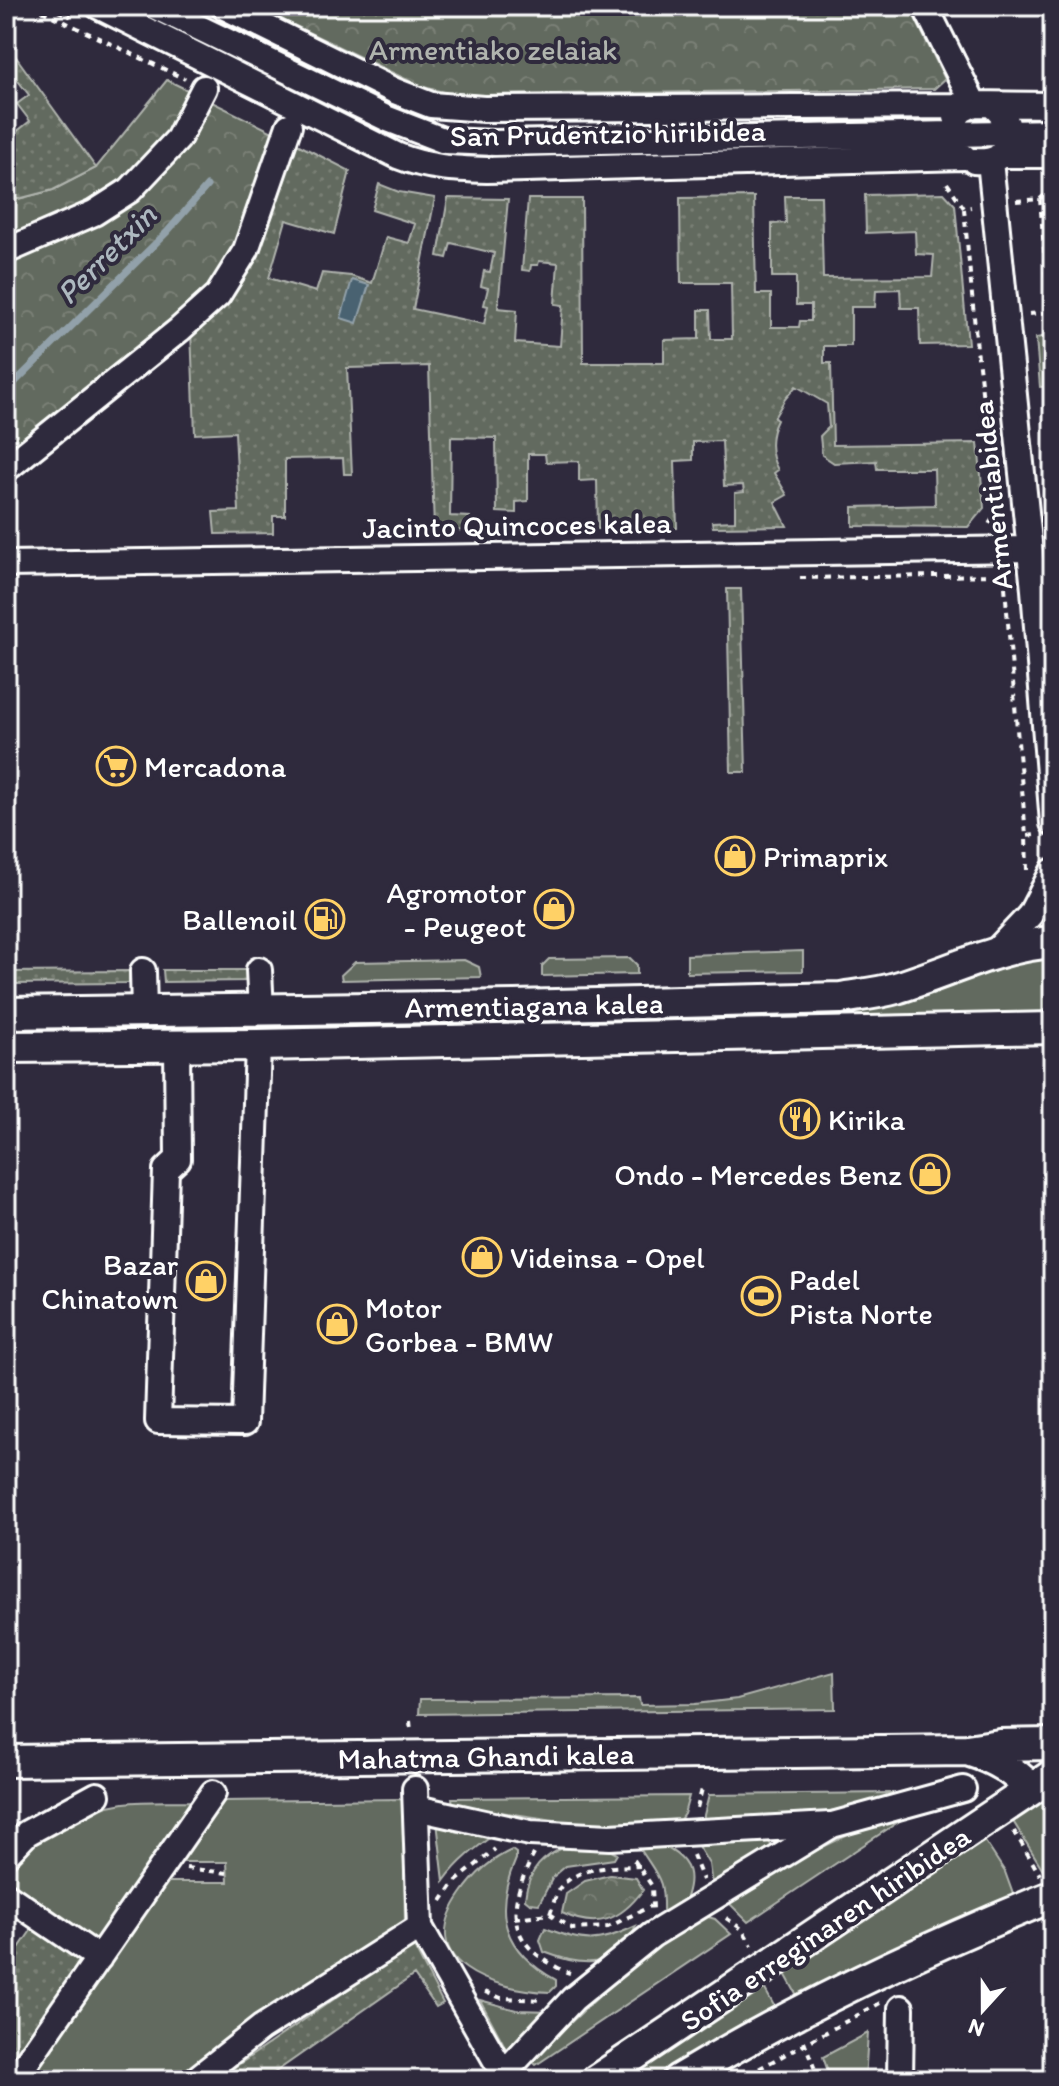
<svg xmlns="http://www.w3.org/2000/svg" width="1059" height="2086" viewBox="0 0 1059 2086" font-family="Itim,sans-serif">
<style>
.grass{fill:#626a5e;stroke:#b0b4ae;stroke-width:2}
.forest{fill:url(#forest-crowns);stroke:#b0b4ae;stroke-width:2}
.garden{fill:url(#garden-dots);stroke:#b0b4ae;stroke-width:2}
.water{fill:#496271;stroke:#92a1aa;stroke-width:2}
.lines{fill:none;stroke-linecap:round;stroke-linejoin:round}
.stream{stroke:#92a1aa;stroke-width:7}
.minor-casing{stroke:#fff;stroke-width:30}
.major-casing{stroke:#fff;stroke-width:36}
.path{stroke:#fff;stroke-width:4;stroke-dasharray:6 6;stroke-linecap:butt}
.minor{stroke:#2f2a3d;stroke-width:24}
.major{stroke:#2f2a3d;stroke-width:30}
.labels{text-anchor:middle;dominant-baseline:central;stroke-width:8;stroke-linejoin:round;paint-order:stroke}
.park-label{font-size:30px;fill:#b0b4ae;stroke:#2f2a3d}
.street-label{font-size:30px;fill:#fff;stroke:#2f2a3d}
.poi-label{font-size:30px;fill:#fff;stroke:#2f2a3d;text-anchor:start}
.water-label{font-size:32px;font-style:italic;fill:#adb8bf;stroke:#2f2a3d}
</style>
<defs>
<pattern id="forest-crowns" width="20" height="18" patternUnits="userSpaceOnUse" patternTransform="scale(2)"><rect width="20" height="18" fill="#626a5e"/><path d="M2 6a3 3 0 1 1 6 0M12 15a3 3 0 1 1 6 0" fill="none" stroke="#7a8076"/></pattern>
<pattern id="garden-dots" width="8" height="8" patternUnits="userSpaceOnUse" patternTransform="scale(2)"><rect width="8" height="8" fill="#626a5e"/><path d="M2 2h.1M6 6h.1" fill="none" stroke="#7a8076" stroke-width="1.8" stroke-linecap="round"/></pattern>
</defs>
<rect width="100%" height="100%" fill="#2f2a3d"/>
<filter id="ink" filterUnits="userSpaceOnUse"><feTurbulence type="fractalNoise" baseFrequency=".0125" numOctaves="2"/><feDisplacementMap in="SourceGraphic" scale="16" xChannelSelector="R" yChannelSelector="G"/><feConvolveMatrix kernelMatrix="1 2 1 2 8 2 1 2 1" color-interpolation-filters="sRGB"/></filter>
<g filter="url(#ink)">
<path class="grass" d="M803,951v20l-116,2v-18z
M1052,955l-7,29 7,28 -4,4 -1042,20v-12l783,-12 213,-48z
M630,958l7,7v9l-95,2v-10l7,-7z
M464,960l15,7 2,10 -139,3 -1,-5 14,-13z
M834,1672l1,37 -416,5 1,-15 219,-1 1,7 55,-1 42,-5z
M1053,1790v90l-3,1 -39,-63z
M892,1793v6c-30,6 -168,36 -189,20l6,-24z
M689,1796l-5,18 -9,12 -87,-1 -135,-20 -1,-7z
M403,1799l2,127 -165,109 -61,45h-150l137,-198h62l-1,-20h-47l43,-61z
M199,1801l-105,147 -88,-59v-21c31,-31 74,-59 118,-65 24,-3 51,-1 75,-2z
M900,1815l1,5 -153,102 -18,-18 1,-6c54,-31 109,-64 169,-83z
M437,1822l59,11c-19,14 -38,28 -52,48z
M982,1837l23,35 9,25 -70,29 -145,73 -16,-29z
M651,1841c44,16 47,37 26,76l-14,1c1,-41 -3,-38 -24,-71z
M768,1841l4,5 -2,6 -58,33 -3,-21 -11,-18z
M569,1845l33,1 15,8 -3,5 -48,7 -13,11 -14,27 -9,-1 -5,-4c3,-30 18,-43 44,-54z
M512,1850l4,3v6c-24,54 -13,92 40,121v6l-6,6c-56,-2 -138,-28 -89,-98 13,-19 30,-35 51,-44z
M705,1916l10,3 16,15 -195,131 -5,-5c55,-51 109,-107 174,-144z
M636,1926c-18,45 -54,41 -92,26l-4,-12 5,-12c40,15 52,16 91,-2z
M762,1984l15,27 -120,69h-38z
M480,2000l36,10 34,1 -41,43z
M868,2033l-3,47h-34l-8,-23z"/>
<path class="forest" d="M254,6h655l36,73 -11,10 -455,6 -32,-2 -27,-7z
M167,80l128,63 -111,193 -90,79 -88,64v-277l47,-12 43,-22z
M610,1875l26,3 7,12c-22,30 -46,40 -81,23l4,-19 19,-13z"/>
<path class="garden" d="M6,43l90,125 -43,22 -47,12v-62l24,-19 -13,-17 12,-9 -17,-22 -6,4z
M295,143l55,28 -16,63 -48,-14 -17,58 47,14 6,-19 29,3 21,7 14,-46 23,6 6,-19 -43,-14 7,-26 20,8 36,6 -22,111 71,15 4,-18 -4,-1 4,-17 -7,-2 3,-15 6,1 4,-19 -43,-10 -4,15 -9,-2 10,-58 60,1 -10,109 19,2 -2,33 45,3 3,-41 -8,-1 3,-41 -19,-2 -1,4h-7l-1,6 -8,-1 6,-71h54l1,164h81v-23l35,-1v-29h11l1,29h21l-1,-56h-50l-1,-85 74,-1 2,97h15v33h28l1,-6h11v-16h-15v-28h-24v-53l14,-1 -1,-27h36l2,82 109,-1 2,-22 -18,-1 -1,-23 -49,2 -1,-38 79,-2 11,12 13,139 -48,1 -1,-37h-18l-1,-19 -24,1 -1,17h-24v39h-27v17h7l2,82 145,-2 6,65 -16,19 -115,-1v-19l82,-2 -1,-36h-57l-1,-8 -42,2 -12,-8 -2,-19 9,-9 -2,-23 -31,-18 -11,13 -11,19 3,2c-8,16 -8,34 1,50l-4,3 13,22 -12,7 12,24 -74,1 -1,-5 23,-1v-28l9,-1 -1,-7 -19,1 -2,-45 -29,1v18l-18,1 2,67 -79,1 -1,-49 -18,1v-20l-33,1 -1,-8h-17v47l-12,1v11l-19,-1 -1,-74 -45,-1 -1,79 20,1 1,13 -37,1 -5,-165 -82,2 5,106h-8l-1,-16 -58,1v57h-12v17l-58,1 -2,-22 26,-1 -4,-79 -40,2 -4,-104z
M1053,335v51l-13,1 -4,-49z
M741,589l5,183h-15l-4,-183z
M163,970h85v11l-84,1z
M129,971v12l-123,1v-12z
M6,1901l81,56 -81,115v-105l26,-38 -26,-19z
M413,1945l30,58 -7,4 -22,-32 -150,105h-48z"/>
<path class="water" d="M352,280l17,5 -12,38 -16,-5z"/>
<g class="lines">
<path class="stream" d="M6,391l161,-159 40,-46"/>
<g class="minor-casing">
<path id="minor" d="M98,6l300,150c30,12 57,13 89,14l477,-13
M154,6l234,113 57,22 50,2 558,-11
M223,6l172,85 36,14 53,4 484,-3
M925,6l49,98
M956,117l6,-7 12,-6 79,1
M1000,155h53
M974,161c40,4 47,-33 18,-56
M990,161l44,429 19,233
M6,251l88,-38 36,-23 48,-51 26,-51
M6,469l173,-139 39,-35 28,-45 43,-124
M6,564l1023,-15
M994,953l36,-38 23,-44
M259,970l2,41
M143,971l1,41
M177,1046l1,113 -12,11 -8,251 87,1 13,-377
M416,1808l114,25 80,4 220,-12
M6,1855l21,-22 70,-38
M6,1895l93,63
M420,1927l87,153
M504,2073l69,-74 79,-64 180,-110 131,-36
M14,2080l199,-287
M195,2080l66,-52 159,-101 -5,-138
M900,2080l1,-72"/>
</g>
<g class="major-casing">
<path id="major" d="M6,1013l508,-7 327,-8c18,-3 38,-5 55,-10 53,-16 102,-42 157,-46
M6,1047l252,-2 795,-17
M970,1751c26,8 42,19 62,38
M6,1761l961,-11 33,-5 53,-1
M597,2080l456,-305
M678,2080c119,-72 246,-132 375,-184"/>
</g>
<path class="path" d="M31,6l154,73
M47,6l22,10 5,-10
M947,183l17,25 7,-1
M1040,199l9,113
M1016,201l24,-2 13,-11
M964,209l13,140 19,161 -9,19
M1029,314l24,-2
M800,578l204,-3 22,261
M1027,870l-1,-34 9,-1
M410,1721l1,10
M697,1808l5,-19
M1014,1831l26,44
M534,1854c-21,41 -33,80 14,108 7,4 14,9 22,11
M693,1855l10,25
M634,1860l18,26 1,23
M186,1868l41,5
M442,1901l12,-18 41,-34
M550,1914c3,-7 5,-19 9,-25 19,-24 55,-22 81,-23
M514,1918l36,-4 23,15 35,-2 43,-21
M726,1918l16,11 10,17
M485,1992l16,6 42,2
M804,2041l15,39
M738,2080l142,-77"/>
<use href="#minor" class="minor"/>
<use href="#major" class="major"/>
</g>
</g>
<defs>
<g id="supermarket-ring" transform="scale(2)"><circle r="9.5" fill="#2f2a3d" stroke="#ffd166" stroke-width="1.5"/><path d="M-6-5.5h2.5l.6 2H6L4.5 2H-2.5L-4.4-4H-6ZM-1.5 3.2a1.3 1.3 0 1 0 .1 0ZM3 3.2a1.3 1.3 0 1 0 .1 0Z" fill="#ffd166"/></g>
<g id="shop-ring" transform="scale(2)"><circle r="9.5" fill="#2f2a3d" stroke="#ffd166" stroke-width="1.5"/><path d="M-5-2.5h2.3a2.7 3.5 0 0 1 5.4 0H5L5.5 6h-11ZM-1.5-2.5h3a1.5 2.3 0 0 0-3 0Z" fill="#ffd166"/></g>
<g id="fuel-ring" transform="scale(2)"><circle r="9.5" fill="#2f2a3d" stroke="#ffd166" stroke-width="1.5"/><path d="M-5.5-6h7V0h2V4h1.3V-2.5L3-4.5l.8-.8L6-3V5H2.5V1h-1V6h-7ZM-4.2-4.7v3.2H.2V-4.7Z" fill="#ffd166"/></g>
<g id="restaurant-ring" transform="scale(2)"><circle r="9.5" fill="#2f2a3d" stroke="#ffd166" stroke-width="1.5"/><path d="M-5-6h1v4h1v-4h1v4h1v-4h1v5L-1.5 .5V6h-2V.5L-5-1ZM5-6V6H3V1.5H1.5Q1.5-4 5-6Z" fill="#ffd166"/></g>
<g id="stadium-ring" transform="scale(2)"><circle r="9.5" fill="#2f2a3d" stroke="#ffd166" stroke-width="1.5"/><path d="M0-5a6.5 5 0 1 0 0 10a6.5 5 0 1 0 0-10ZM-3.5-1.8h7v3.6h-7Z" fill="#ffd166"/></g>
</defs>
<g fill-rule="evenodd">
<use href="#supermarket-ring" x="116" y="766"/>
<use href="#shop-ring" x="735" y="856"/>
<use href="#shop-ring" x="554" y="909"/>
<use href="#fuel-ring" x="325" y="919"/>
<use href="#restaurant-ring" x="800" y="1119"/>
<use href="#shop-ring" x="930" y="1174"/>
<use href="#shop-ring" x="482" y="1257"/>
<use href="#shop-ring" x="206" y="1281"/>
<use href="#stadium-ring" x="761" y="1296"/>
<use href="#shop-ring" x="337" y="1324"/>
</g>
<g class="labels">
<g class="park-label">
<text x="493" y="49">Armentiako zelaiak</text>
</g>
<g class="street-label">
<text transform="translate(608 133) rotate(-1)">San Prudentzio hiribidea</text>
<text transform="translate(992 495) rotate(-96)">Armentiabidea</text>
<text transform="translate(517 525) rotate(-1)">Jacinto Quincoces kalea</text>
<text transform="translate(534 1005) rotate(-1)">Armentiagana kalea</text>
<text transform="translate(486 1756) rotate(-1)">Mahatma Ghandi kalea</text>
<text transform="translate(825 1928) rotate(-34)">Sofia erreginaren hiribidea</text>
</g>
<g class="poi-label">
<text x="144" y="766">Mercadona</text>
<text x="763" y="856">Primaprix</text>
<text x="526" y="892" text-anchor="end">Agromotor<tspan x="526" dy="34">- Peugeot</tspan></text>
<text x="297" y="919" text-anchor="end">Ballenoil</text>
<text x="828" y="1119">Kirika</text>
<text x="902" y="1174" text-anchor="end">Ondo - Mercedes Benz</text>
<text x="510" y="1257">Videinsa - Opel</text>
<text x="178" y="1264" text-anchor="end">Bazar<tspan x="178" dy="34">Chinatown</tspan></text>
<text x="789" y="1279">Padel<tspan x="789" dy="34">Pista Norte</tspan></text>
<text x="365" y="1307">Motor<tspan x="365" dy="34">Gorbea - BMW</tspan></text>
</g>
<g class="water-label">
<text transform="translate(106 254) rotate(-45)">Perretxin</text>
</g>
</g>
<rect width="1059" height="2086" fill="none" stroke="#2f2a3d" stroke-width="32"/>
<rect x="16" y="16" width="1027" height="2054" fill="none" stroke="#fff" stroke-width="3" filter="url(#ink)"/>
<g transform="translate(983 2010) rotate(201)" stroke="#2f2a3d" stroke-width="6" paint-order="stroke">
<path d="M0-6L14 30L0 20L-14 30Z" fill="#ffffff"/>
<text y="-12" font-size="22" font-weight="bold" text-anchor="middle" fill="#ffffff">N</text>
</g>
</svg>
